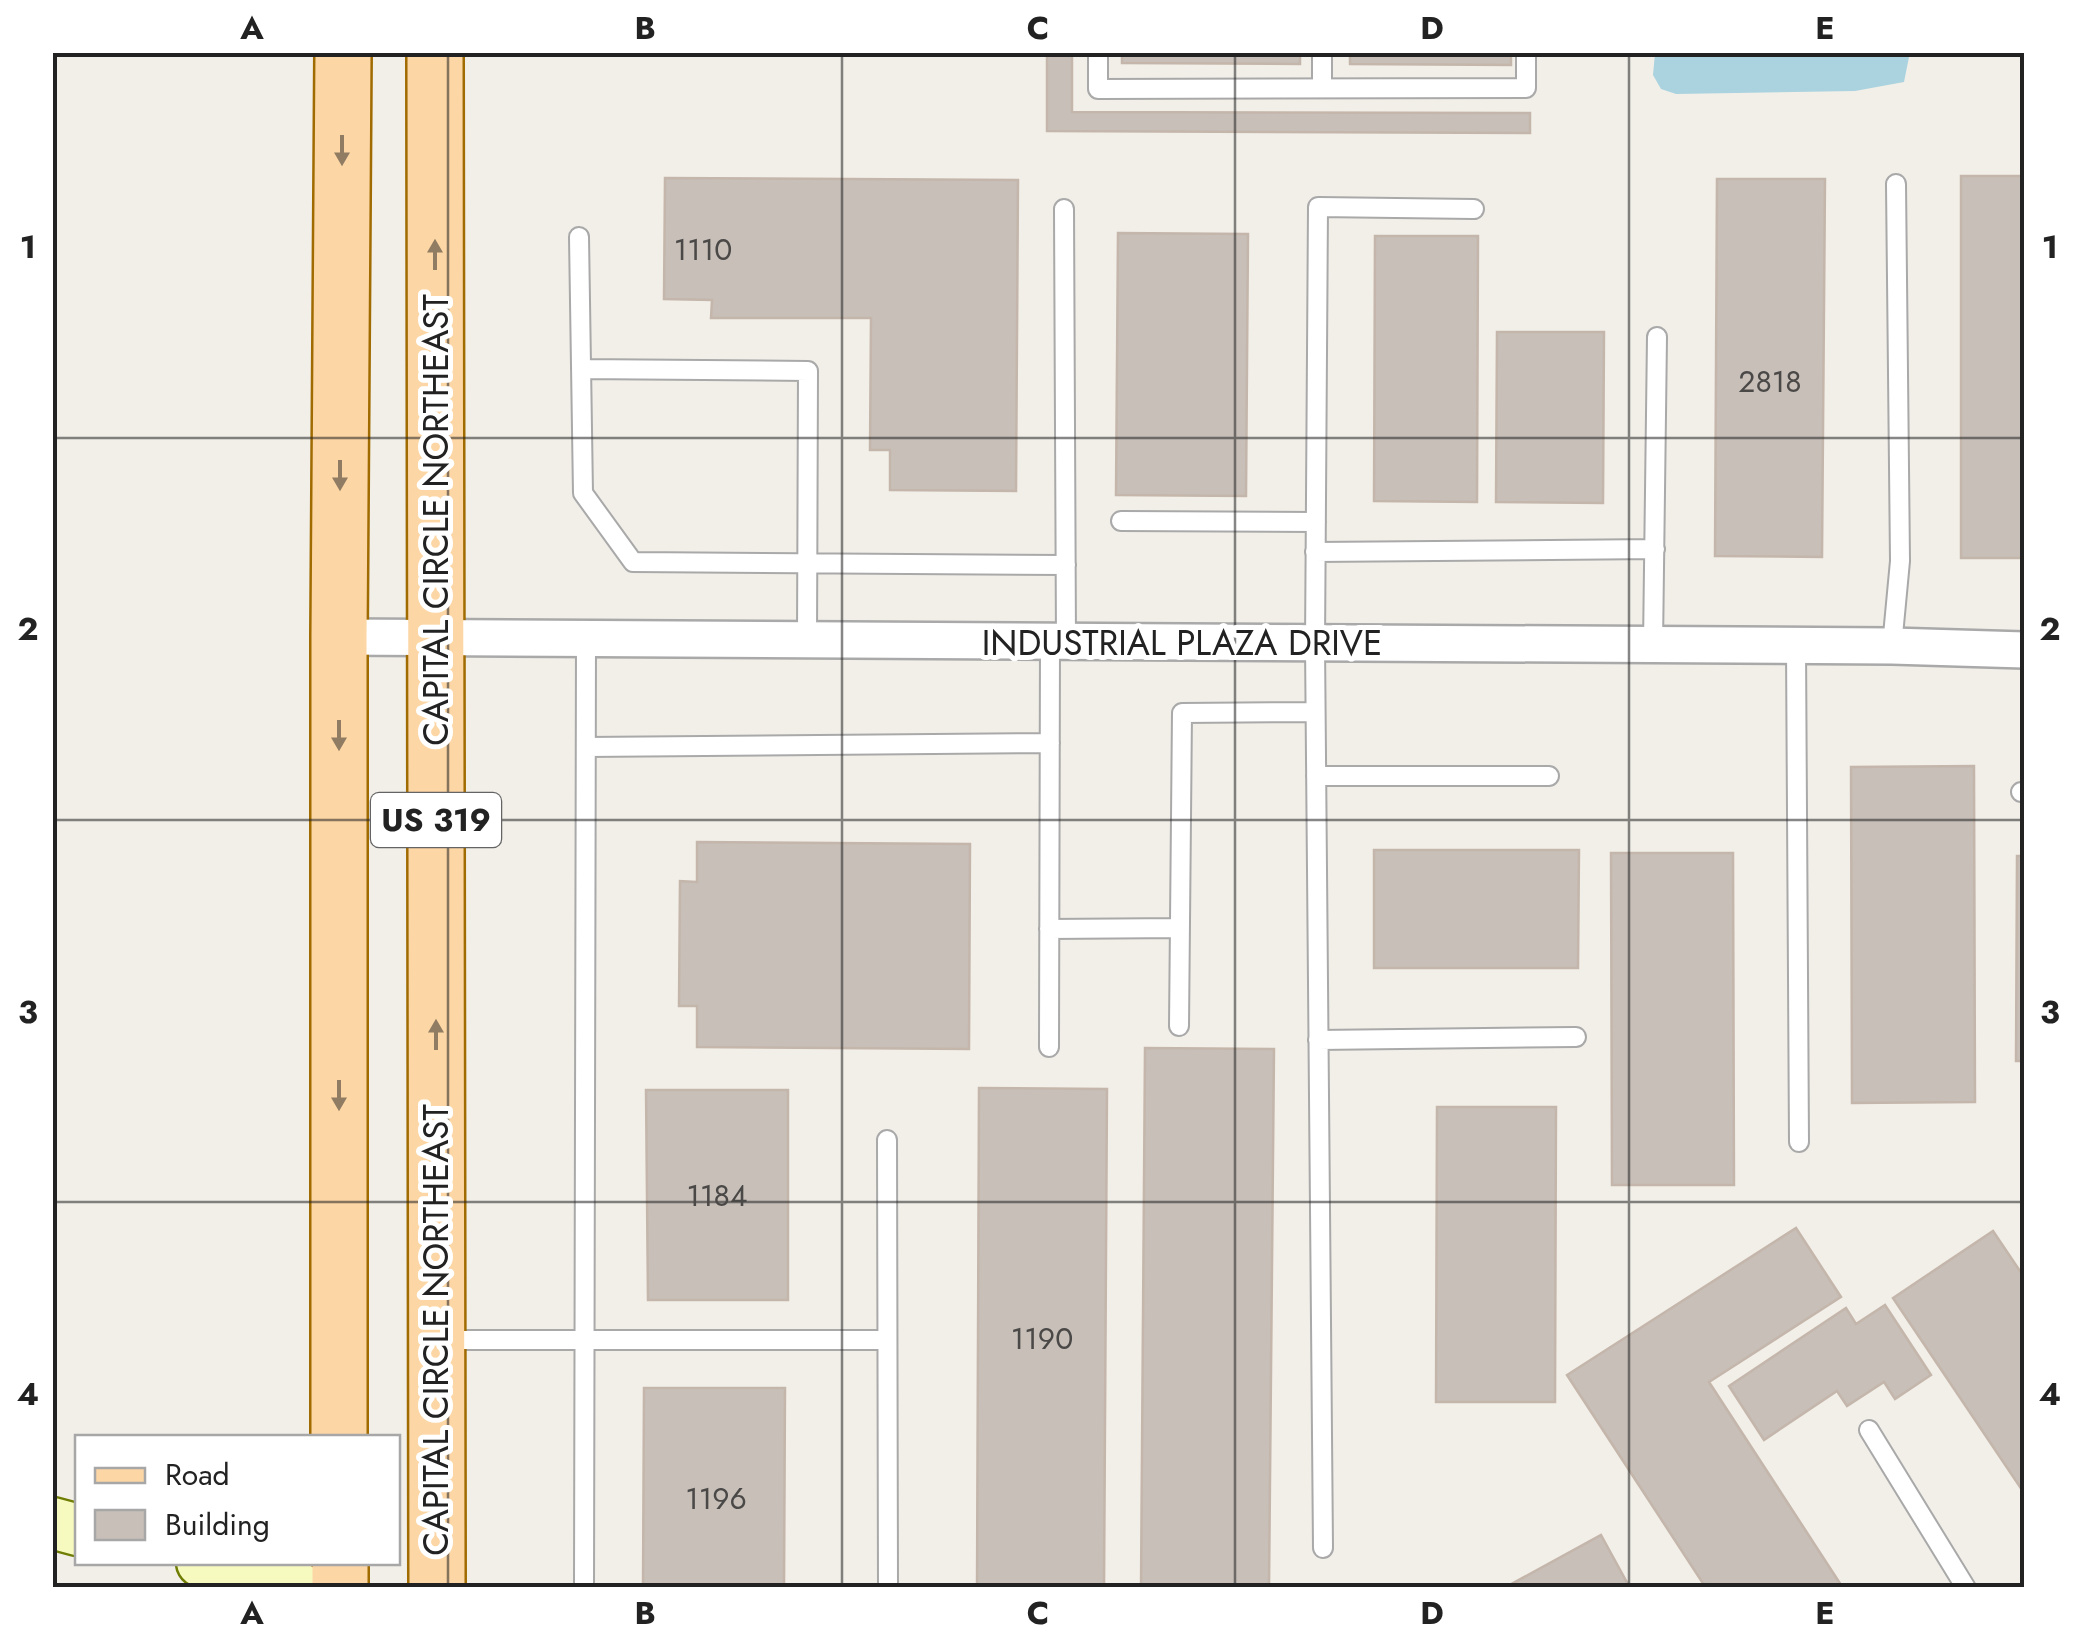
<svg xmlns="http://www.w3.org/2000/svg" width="2077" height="1640" viewBox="0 0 2077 1640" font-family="Jost,sans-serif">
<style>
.water{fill:#aad3df}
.building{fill:#c7bfb8;stroke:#c4b6ab;stroke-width:2.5}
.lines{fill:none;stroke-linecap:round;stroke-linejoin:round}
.lane-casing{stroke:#a9a9a9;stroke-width:22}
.street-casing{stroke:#a9a9a9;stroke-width:40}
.secondary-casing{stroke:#707d05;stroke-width:55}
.primary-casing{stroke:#a06b00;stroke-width:60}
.lane{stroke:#fff;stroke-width:18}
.street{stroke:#fff;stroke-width:35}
.secondary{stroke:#f7fabf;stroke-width:50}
.primary{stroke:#fcd6a4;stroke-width:55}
.oneway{fill:#8f7c63}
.grid{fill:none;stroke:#222;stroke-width:2.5;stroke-opacity:0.55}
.labels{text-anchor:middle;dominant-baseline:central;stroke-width:10;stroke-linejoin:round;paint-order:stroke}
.number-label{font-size:30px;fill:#4b4948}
.shield{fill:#fff;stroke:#646464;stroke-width:2.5}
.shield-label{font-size:32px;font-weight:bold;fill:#222}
.street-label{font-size:35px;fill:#222;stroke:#fff}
.neatline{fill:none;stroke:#222;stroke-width:4}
.grid-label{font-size:32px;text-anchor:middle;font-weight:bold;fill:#222}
</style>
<rect width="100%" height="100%" fill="#f2efe9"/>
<path class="water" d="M1655,53l255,-1 -6,30 -49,9 -179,3 -15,-5 -8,-14z"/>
<path class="building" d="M1047,52h25v60l458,1v20l-483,-2z
M1122,52h178v12l-178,-1z
M1350,52h161v13l-161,-1z
M1961,176h63v382h-63z
M665,178l353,2 -2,311 -126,-1v-40h-20l1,-132h-160l1,-18 -48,-1z
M1717,179h108l-3,378 -107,-1z
M1118,233l130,1 -2,262 -130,-1z
M1375,236h103l-1,266 -103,-1z
M1497,332h107l-1,171 -107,-1z
M1974,766l1,336 -123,1 -1,-336z
M697,842l273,2 -1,205 -272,-2v-41h-18l1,-125 17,1z
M1374,850h205l-1,118h-204z
M1611,853h122l1,332h-122z
M2017,856h7v205h-8z
M1145,1048l129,1 -5,539h-128z
M979,1088l128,1 -3,499h-127z
M646,1090h142v210h-140z
M1437,1107h119l-1,295h-119z
M1796,1228l45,69 -132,85 134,206h-137l-139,-213z
M1993,1231l31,46v216l-131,-195z
M1885,1305l46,70 -36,24 -11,-17 -37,24 -10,-15 -73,49 -35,-54 117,-78 10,16z
M644,1388h141l-1,200h-141z
M1601,1535l29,53h-126z"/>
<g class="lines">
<g class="lane-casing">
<path id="lane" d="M1098,52v37l428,-1v-36
M1322,88v-36
M1064,209l2,433
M579,237l4,256 50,69 433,3
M581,369l227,2 -1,270
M1121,521l195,1
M1315,552l340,-3
M1653,645l4,-308
M1796,646l3,496
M1892,646l8,-85 -4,-377
M586,747l464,-4
M1316,776h233
M2021,792h3
M1049,929l131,-1
M1179,1026l3,-313 133,-1
M1318,1040l258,-3
M1049,1047l1,-405
M887,1140l1,448
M443,1340h444
M1869,1430l97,158
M1323,1548l-8,-904 3,-437 156,2
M584,1588l2,-948"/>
</g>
<g class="street-casing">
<path id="street" d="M339,637l1553,9 132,4"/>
</g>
<g class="secondary-casing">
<path id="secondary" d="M52,1523l26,7
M202,1562l97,26"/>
</g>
<g class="primary-casing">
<path id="primary" d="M435,52l2,1536
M339,1438v-801l4,-585
M340,1562v26"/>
</g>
<use href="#lane" class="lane"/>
<use href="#street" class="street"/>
<use href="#secondary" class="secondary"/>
<use href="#primary" class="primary"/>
</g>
<defs><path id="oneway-solid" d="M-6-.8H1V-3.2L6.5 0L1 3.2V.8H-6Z" transform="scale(2.5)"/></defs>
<g class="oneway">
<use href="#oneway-solid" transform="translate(342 150) rotate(90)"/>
<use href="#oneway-solid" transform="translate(435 255) rotate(-90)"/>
<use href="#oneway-solid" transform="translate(340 475) rotate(90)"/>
<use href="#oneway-solid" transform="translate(339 735) rotate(90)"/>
<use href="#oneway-solid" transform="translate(436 1035) rotate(-90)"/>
<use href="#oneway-solid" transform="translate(339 1095) rotate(90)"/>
</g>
<path class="grid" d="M448,52v1536M842,52v1536M1235,52v1536M1629,52v1536M52,438h1972M52,820h1972M52,1202h1972"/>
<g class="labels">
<g class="number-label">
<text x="703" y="249">1110</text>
<text x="1770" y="381">2818</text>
<text x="717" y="1195">1184</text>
<text x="1042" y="1338">1190</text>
<text x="716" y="1498">1196</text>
</g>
<rect class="shield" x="371" y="793" width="130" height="54" rx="8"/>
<g class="shield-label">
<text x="436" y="820">US 319</text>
</g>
<g class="street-label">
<text transform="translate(436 520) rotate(-90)">CAPITAL CIRCLE NORTHEAST</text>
<text x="1182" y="643">INDUSTRIAL PLAZA DRIVE</text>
<text transform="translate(436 1330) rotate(-90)">CAPITAL CIRCLE NORTHEAST</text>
</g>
</g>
<rect width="2077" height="1640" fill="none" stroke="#ffffff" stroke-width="110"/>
<rect x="75" y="1435" width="325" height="130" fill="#ffffff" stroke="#a7a7a7" stroke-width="2.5"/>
<rect x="95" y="1468" width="50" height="15" fill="#fcd6a4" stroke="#a7a7a7" stroke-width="2.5"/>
<text x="165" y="1485" font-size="30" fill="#222222">Road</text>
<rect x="95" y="1510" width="50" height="30" fill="#c7bfb8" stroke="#a7a7a7" stroke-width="2.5"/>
<text x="165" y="1535" font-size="30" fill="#222222">Building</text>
<rect x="55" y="55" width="1967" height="1530" class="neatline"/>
<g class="grid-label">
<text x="252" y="39">A</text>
<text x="645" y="39">B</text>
<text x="1038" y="39">C</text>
<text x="1432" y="39">D</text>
<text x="1825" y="39">E</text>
<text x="28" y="258">1</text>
<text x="2050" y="258">1</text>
<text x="28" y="640">2</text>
<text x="2050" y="640">2</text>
<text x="28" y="1023">3</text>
<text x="2050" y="1023">3</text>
<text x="28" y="1405">4</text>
<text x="2050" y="1405">4</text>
<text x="252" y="1624">A</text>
<text x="645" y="1624">B</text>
<text x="1038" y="1624">C</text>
<text x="1432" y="1624">D</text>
<text x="1825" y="1624">E</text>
</g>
</svg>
